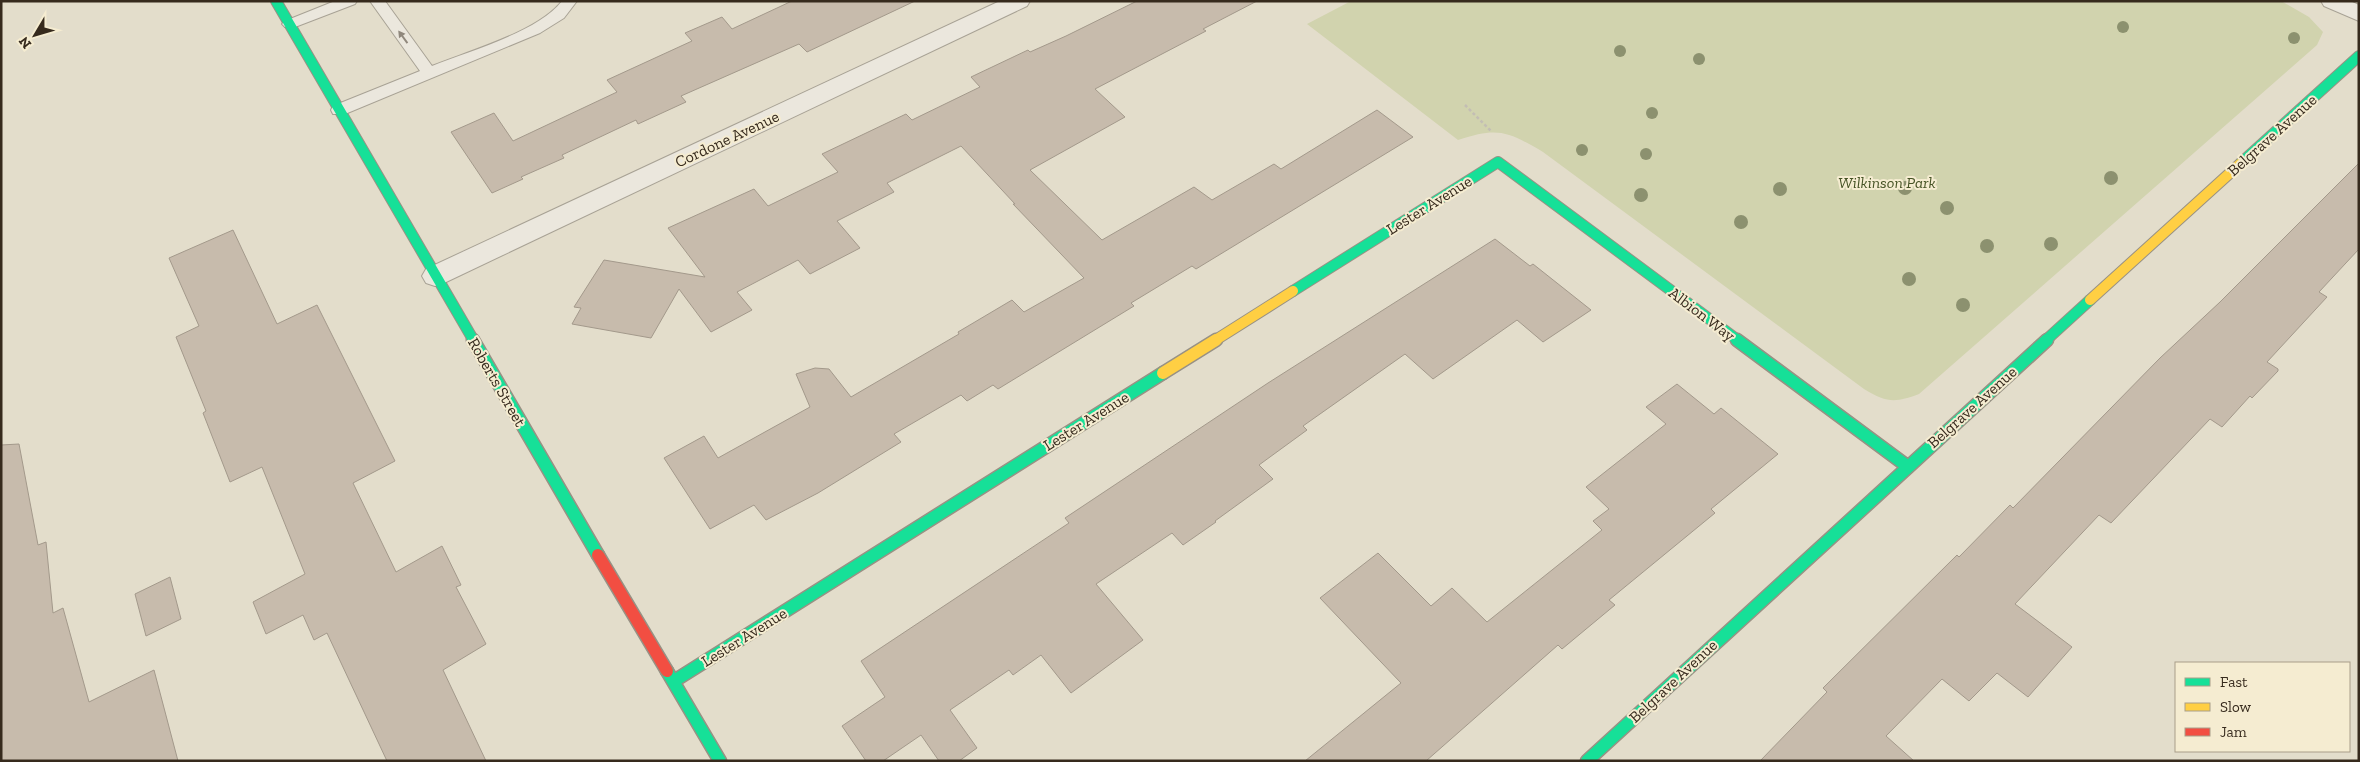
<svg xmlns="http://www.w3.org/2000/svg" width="2360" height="762" viewBox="0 0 2360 762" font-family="'Zilla Slab',serif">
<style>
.green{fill:#d1d3ae}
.building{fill:#c7bbac;stroke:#a3998b}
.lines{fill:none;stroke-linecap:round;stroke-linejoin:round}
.lane-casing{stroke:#a8a295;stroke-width:2}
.street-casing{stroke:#a8a295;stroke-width:2}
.fast-far1-casing{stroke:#989184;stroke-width:12}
.fast-casing{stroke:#989184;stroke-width:15}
.slow-far1-casing{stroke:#989184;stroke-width:12}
.slow-casing{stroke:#989184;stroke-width:15}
.jam-casing{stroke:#989184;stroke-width:15}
.path{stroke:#c3beb4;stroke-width:2.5;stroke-dasharray:3 2.5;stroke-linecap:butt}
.lane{fill:#ebe7dd;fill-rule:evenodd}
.street{fill:#ebe7dd;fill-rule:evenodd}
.fast-far1{stroke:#16e098;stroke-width:10}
.fast{stroke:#16e098;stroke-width:12}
.slow-far1{stroke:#ffcf43;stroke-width:10}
.slow{stroke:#ffcf43;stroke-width:12}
.jam{stroke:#f24e42;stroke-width:12}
.tree{fill:#8c916f}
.oneway{fill:#90887d}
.labels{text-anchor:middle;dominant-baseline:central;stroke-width:4;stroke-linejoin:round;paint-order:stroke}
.street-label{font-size:16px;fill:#362a1d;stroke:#f5ecd1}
.park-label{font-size:16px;font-style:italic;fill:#455224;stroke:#f5ecd1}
</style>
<rect width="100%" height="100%" fill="#e3ddcb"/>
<path class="green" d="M1351,1h930l28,16 14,15 -6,13 -398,349c-24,9 -32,9 -55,-5l-321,-237c-36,-21 -45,-25 -85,-12l-151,-116z"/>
<path class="building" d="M792,1h123l-108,51 -8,-8 -118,52 5,6 -48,22 -2,-4 -74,35 2,3 -43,19 2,2 -31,14 -41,-61 43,-19 19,28 104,-49 -10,-12 85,-39 -7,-8 37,-16 10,12z
M1137,1h120l-54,28 3,2 -111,58 30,28 -95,53 72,70 92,-53 18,13 62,-36 7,5 96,-59 36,27 -217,132 -4,-3 -61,37 3,3 -136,83 -5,-4 -26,16 -6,-6 -67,39 7,8 -83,51 -52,27 -12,-15 -44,24 -46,-71 40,-22 14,22 92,-51 -14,-33 19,-6 14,1 22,28 108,-63 -1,-2 54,-32 12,12 60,-34 -71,-74h2l-54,-58 -74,37 7,9 -57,29 23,27 -50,26 -12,-14 -61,32 15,18 -41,22 -32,-43 -28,49 -79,-14 9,-16 -7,-1 30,-47 101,17 -37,-49 86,-39 14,17 70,-34 -16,-18 84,-40 6,6 68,-33 -9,-10 57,-27 2,2 36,-16z
M2359,163v86l-40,43 8,5 -60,65 11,7v2l-26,27 -2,-2 -28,31 -12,-8 -99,104 -12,-8 -84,89 57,43 -44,50 -31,-24 -28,28 -27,-22 -56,57 28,25h-154l67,-69 -4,-4 134,-133 2,2 51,-52 3,3 147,-150 60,-56z
M233,230l44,94 40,-19 78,156 -42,22 43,89 46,-26 19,39 -5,2 30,57 -43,26 43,91h-99l-60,-128 -13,7 -11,-25 -37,19 -13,-32 52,-28 -43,-107 -32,15 -27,-69 3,-2 -30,-74 23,-11 -30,-68z
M1495,239l35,27 3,-2 58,46 -48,32 -26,-22 -84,59 -28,-25 -102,72 4,4 -48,35 14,14 -58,42 1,1 -33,23 -11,-12 -76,51 47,56 -72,53 -30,-38 -28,20 -4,-5 -59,40 27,38 -18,13h-20l-18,-26 -38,26h-17l-24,-35 43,-29 -24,-36 208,-138 -4,-5 203,-135z
M1677,384l37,30 7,-6 57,46 -67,55 4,4 -106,87 6,5 -53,44 -4,-4 -132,116h-121l96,-78 -81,-85 58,-45 53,53 21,-18 35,34 115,-92 -9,-9 16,-12 -23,-22 80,-63 -20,-17z
M19,444l19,101 8,-3 7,71 10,-5 26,94 65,-32 24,91h-177v-316z
M170,577l11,42 -35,17 -11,-42z"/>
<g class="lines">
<g class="lane-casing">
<path id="lane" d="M335,1h22l-2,3 -60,23h-10l-3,-3 3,-3z
M370,1h15l47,65c37,-15 106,-34 130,-65h15l-13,17 -24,15 -195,81h-12l-2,-4 2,-4 87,-35z"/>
</g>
<g class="street-casing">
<path id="street" d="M1000,1h30l-3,5 -583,277 -9,3 -9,-3 -4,-7 4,-7z
M2321,1h29l9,4v16l-35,-15z"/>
</g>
<g class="fast-far1-casing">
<path id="fast-far1" d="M276,1l198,340
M2241,163l118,-107
M1293,291l205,-129 241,179
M2045,341l45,-41"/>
</g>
<g class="fast-casing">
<path id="fast" d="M473,340l125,215
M1737,340l170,126
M667,671l53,90
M674,681l489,-308
M1587,761l460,-421"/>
</g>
<g class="slow-far1-casing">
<path id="slow-far1" d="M2090,300l151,-137
M1214,341l79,-50"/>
</g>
<g class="slow-casing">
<path id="slow" d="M1163,373l53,-33"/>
</g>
<g class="jam-casing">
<path id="jam" d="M598,555l69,116"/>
</g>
<path class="path" d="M1465,105l26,26"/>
<use href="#lane" class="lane"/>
<use href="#street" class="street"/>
<use href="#fast-far1" class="fast-far1"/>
<use href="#fast" class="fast"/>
<use href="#slow-far1" class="slow-far1"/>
<use href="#slow" class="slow"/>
<use href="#jam" class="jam"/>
</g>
<g class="tree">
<circle cx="2123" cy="27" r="6"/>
<circle cx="2294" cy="38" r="6"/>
<circle cx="1620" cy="51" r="6"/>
<circle cx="1699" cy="59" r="6"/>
<circle cx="1652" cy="113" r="6"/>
<circle cx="1582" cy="150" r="6"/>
<circle cx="1646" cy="154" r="6"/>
<circle cx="2111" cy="178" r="7"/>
<circle cx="1905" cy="188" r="7"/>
<circle cx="1780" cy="189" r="7"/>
<circle cx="1641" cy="195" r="7"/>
<circle cx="1947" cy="208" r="7"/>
<circle cx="1741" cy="222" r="7"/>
<circle cx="2051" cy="244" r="7"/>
<circle cx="1987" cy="246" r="7"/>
<circle cx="1909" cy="279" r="7"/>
<circle cx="1963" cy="305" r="7"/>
</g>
<defs><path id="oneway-solid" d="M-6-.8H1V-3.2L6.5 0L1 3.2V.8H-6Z" transform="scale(1.25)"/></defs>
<use class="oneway" href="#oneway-solid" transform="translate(403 37) rotate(-126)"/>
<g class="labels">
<g class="street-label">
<text transform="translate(2272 135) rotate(-42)">Belgrave Avenue</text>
<text transform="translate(727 139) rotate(-25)">Cordone Avenue</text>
<text transform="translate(1429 205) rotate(-32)">Lester Avenue</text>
<text transform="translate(1702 314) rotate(37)">Albion Way</text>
<text transform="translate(497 382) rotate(60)">Roberts Street</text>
<text transform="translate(1972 407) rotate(-42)">Belgrave Avenue</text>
<text transform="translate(1086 421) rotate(-32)">Lester Avenue</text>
<text transform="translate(744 637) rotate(-32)">Lester Avenue</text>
<text transform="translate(1673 681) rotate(-43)">Belgrave Avenue</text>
</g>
<g class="park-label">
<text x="1887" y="182">Wilkinson Park</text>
</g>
</g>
<rect width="2360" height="762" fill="none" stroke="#362a1d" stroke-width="5"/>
<rect x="2175" y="662" width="175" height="90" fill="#f5ecd1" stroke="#a99e89"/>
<rect x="2185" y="678" width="25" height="8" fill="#16e098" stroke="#a99e89"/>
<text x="2220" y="687" font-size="15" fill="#362a1d">Fast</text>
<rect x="2185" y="703" width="25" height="8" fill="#ffcf43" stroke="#a99e89"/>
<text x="2220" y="712" font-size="15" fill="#362a1d">Slow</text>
<rect x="2185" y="728" width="25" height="8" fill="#f24e42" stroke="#a99e89"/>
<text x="2220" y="737" font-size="15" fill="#362a1d">Jam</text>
<g transform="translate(35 35) rotate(232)" stroke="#f5ecd1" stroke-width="4" paint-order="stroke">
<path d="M0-4L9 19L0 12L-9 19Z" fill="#362a1d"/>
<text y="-8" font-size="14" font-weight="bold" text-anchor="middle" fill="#362a1d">N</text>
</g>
</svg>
